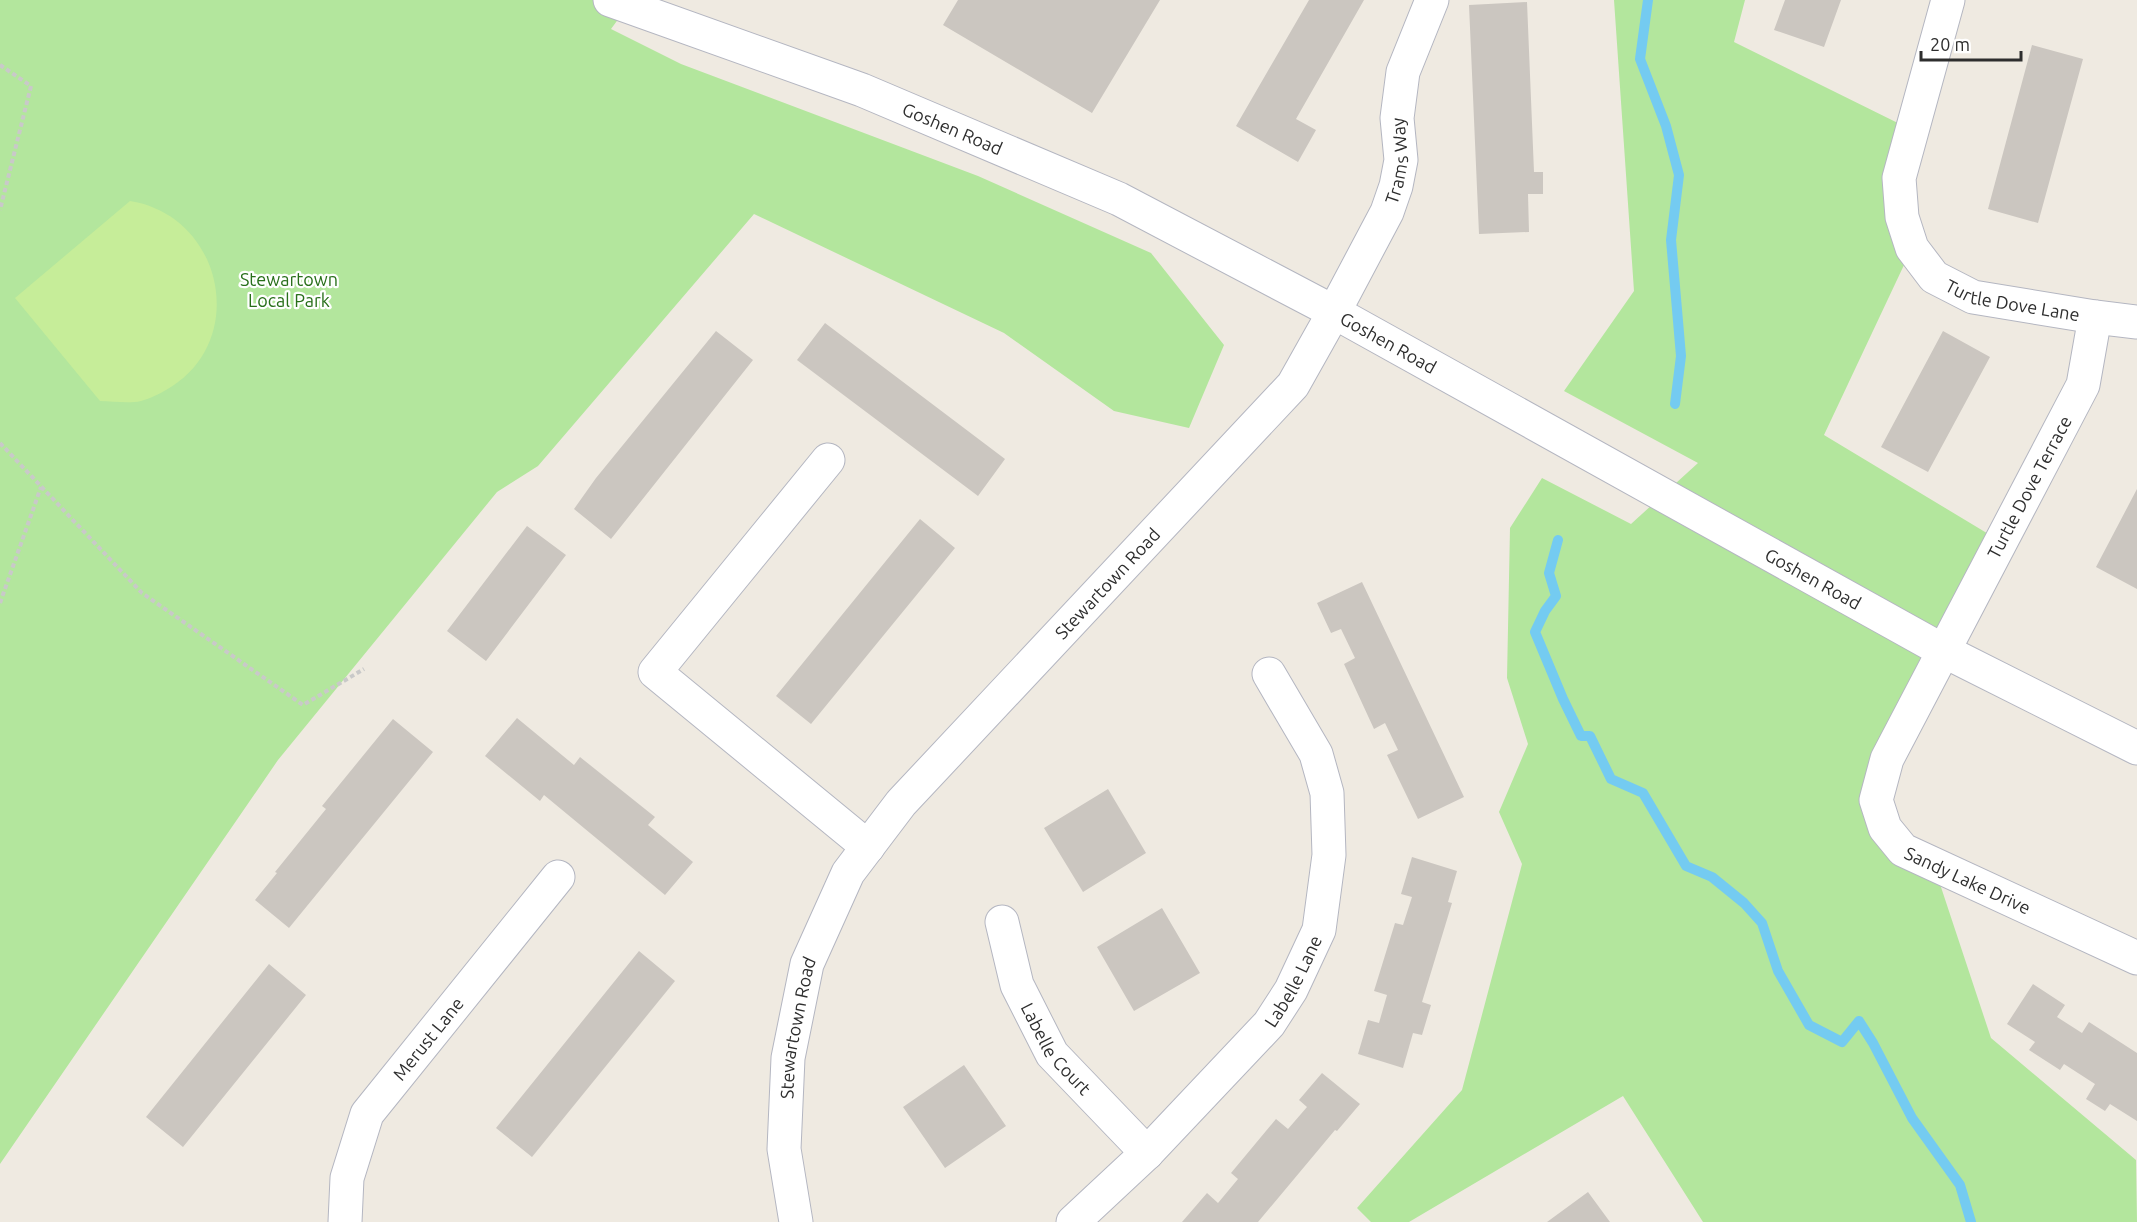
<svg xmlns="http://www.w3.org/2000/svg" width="2137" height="1222" viewBox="0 0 2137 1222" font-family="Ubuntu,sans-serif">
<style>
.green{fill:#b3e69d}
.pitch{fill:#c6ed99}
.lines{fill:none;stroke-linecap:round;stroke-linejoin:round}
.stream{stroke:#74cbf1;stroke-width:10}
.building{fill:#cbc6c0}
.street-casing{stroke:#b4b6c1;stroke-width:35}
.secondary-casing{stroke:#b4b6c1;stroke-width:35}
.path{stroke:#c9c9c9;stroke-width:4;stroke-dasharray:4.5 3;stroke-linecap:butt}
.street{stroke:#fff;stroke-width:33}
.secondary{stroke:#fff;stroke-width:33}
.labels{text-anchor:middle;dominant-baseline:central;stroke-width:4.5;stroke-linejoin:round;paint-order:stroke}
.street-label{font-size:18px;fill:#2e2e2e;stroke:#fff}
.park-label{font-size:18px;fill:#286f1a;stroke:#fff}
</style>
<rect width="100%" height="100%" fill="#efeae1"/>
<path class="green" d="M0,0h596l26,14 -11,15 70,35 297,112 173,77 73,92 -35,83 -75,-17 -110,-78 -250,-119 -216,252 -41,26 -219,268 -278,404z
M1614,0h131l-11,42 178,88v118l-88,187 176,106 -124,259 58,66 57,172 145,122 1,62h-434l-80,-126 -214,126h-38l-14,-14 105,-118 60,-226 -23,-52 29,-68 -21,-66 3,-150 32,-50 89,46 67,-61 -134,-72 70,-100z"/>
<path class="pitch" d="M130,201c94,15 120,142 36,189 -7,4 -17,9 -25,11 -13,3 -28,0 -41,0l-85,-103z"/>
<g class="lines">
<path class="stream" d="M1648,0l-8,59 26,67 13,49 -8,65 10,116 -6,48
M1558,540l-9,33 7,23 -11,15 -10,21 28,67 18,37h9l21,43 32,14 43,73 26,11 32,26 18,20 16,48 31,54 33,17 17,-21 14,22 39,75 48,67 11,37"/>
</g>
<path class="building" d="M958,0h202l-68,113 -149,-88z
M1309,0h55l-68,119 20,11 -18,32 -62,-36z
M1785,0h56l-17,47 -50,-17z
M1527,2l7,170h9v22h-15l1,38 -50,2 -10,-229z
M2032,45l51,14 -45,164 -50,-14z
M825,323l180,136 -27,37 -181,-136z
M716,331l37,29 -142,179 -37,-30 22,-31z
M1943,331l47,26 -62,115 -47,-25z
M2137,489v100l-41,-22z
M920,519l35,29 -144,176 -35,-28z
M527,526l39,29 -80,106 -39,-30z
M1362,582l102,215 -46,22 -31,-64 11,-5 -13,-27 -11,6 -30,-65 11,-6 -14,-29 -10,4 -14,-30z
M517,718l57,47 6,-8 75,60 -7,8 45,37 -28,33 -121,-100 -4,6 -55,-45z
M393,719l40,33 -144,176 -34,-28 22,-27 -2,-1 51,-63 -4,-3z
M1108,789l38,64 -63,39 -39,-64z
M1412,857l45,14 -9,31 4,1 -30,99 9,3 -9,30 -9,-2 -10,35 -45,-14 10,-34 11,3 8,-28 -13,-4 21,-68 8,2 9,-28 -11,-3z
M1162,908l38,65 -66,38 -37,-64z
M639,951l36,30 -143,176 -36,-29z
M269,964l37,31 -123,152 -37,-30z
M2033,984l32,21 -8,12 25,16 7,-11 48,31v68l-27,-17 -5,7 -19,-12 9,-15 -31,-20 -4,6 -31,-20 6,-8 -28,-18z
M964,1065l42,61 -61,42 -42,-61z
M1322,1073l38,31 -23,27 -2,-1 -77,92h-76l25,-29 11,10 20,-24 -7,-6 45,-54 12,10 19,-22 -8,-7z
M1588,1192l22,30h-63z"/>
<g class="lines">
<g class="street-casing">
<g id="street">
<path id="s1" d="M1948,0l-49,178 3,39 10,31 22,29 39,20 122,20 42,5"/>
<path id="s2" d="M1334,312l53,-100 9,-26 5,-26 -4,-42 6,-46 29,-72"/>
<path id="s3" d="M2095,317l-12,68 -196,374 -11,41 9,28 18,22 234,108"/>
<path d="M828,460l-173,212 213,175"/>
<path id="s4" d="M1002,922l15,63 35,69 95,99"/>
<path id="s5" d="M345,1222l2,-44 20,-64 191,-237"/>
<path id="s6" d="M1073,1222l74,-69 122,-129 22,-34 28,-60 10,-75 -2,-62 -11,-39 -47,-80"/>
</g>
</g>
<g class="secondary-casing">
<g id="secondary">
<path id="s7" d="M610,0l252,90 257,109 215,113 608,338 195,98"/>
<path id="s8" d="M796,1222l-12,-73 4,-91 19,-94 41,-91 53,-70 392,-418 41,-73"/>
</g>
</g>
<path class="path" d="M0,65l31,21 -31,124
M0,443l142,150 161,112 61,-36
M0,603l41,-116"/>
<use href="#street" class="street"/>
<use href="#secondary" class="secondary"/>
</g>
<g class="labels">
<g class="street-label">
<text stroke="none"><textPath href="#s7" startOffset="366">Goshen Road</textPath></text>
<text stroke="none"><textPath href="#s2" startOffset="166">Trams Way</textPath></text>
<text stroke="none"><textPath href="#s1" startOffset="376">Turtle Dove Lane</textPath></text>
<text stroke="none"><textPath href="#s7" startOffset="852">Goshen Road</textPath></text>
<text transform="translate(2029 487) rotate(-62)">Turtle Dove Terrace</text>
<text stroke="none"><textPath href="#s7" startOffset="1338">Goshen Road</textPath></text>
<text stroke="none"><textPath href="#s8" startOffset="750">Stewartown Road</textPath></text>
<text stroke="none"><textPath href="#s3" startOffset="663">Sandy Lake Drive</textPath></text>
<text stroke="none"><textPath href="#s6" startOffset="328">Labelle Lane</textPath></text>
<text stroke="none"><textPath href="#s8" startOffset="196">Stewartown Road</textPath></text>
<text stroke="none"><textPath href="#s5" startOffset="208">Merust Lane</textPath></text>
<text stroke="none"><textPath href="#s4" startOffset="140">Labelle Court</textPath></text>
</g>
<g class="park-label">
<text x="289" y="279">Stewartown<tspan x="289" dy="21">Local Park</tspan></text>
</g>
</g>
<path d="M1921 51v9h100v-9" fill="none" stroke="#2e2e2e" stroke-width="3"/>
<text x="1930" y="51" font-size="18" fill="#2e2e2e" stroke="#ffffff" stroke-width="4.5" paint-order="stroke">20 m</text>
</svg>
